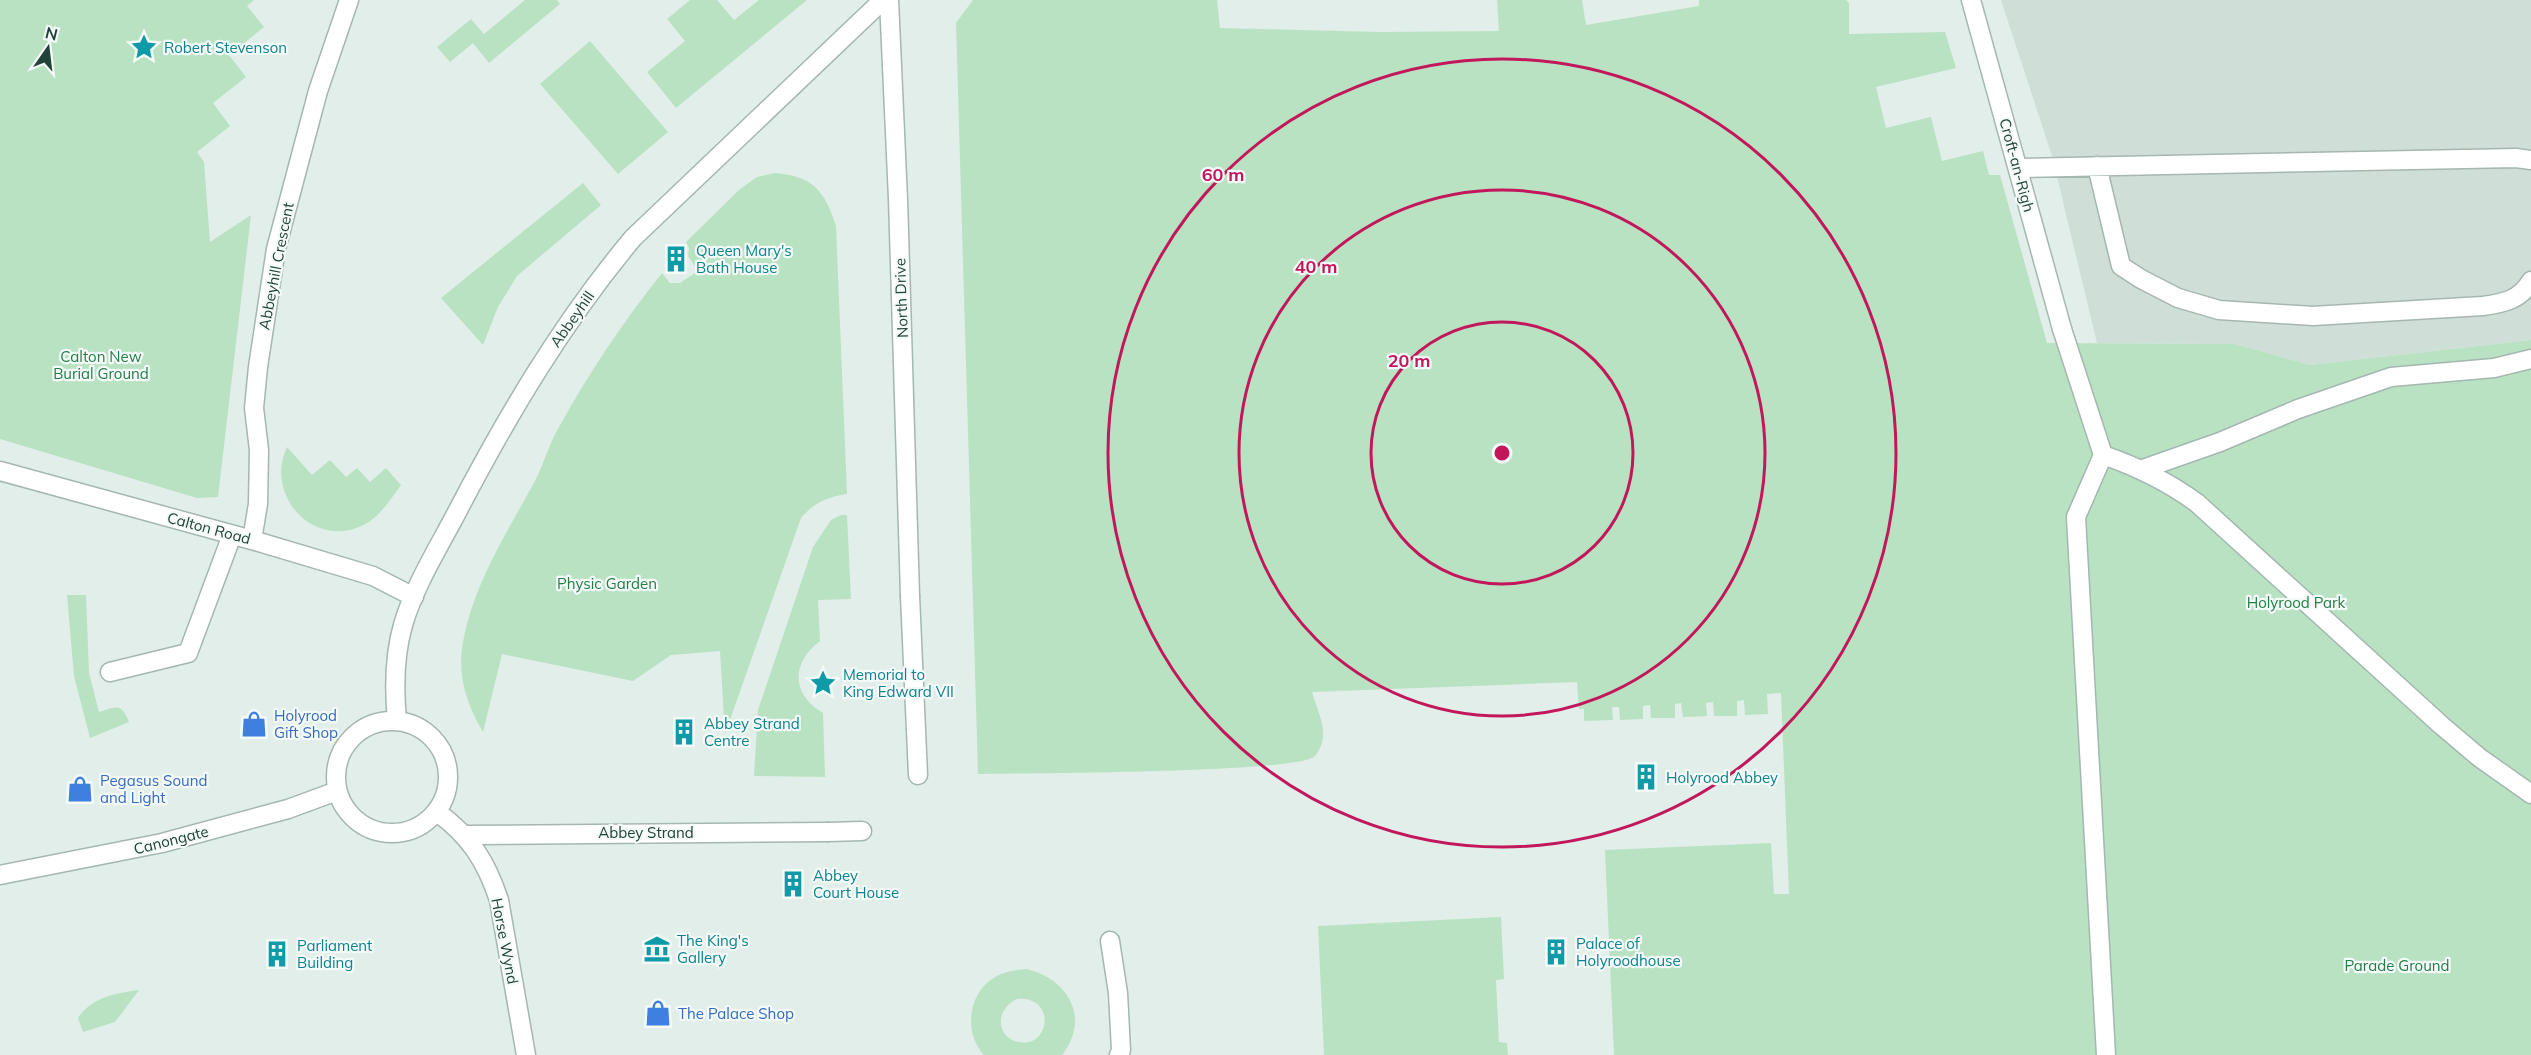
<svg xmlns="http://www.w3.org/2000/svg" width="2531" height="1055" viewBox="0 0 2531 1055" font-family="Mulish,sans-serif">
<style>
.built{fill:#d0ded8}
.green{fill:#b9e2c3;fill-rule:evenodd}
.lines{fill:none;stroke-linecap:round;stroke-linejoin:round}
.service-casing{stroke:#a4b7b0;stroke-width:21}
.minor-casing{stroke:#a4b7b0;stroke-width:21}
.tertiary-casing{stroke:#a4b7b0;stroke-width:21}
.service{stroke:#fff;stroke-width:18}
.minor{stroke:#fff;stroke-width:18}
.tertiary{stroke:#fff;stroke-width:18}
.ring{fill:none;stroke:#c2185b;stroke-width:3}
.labels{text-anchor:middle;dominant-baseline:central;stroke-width:4.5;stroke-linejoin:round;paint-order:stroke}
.culture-label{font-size:15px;fill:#0d838f;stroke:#f3faf7;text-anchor:start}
.street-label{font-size:15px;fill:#204238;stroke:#f3faf7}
.park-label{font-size:15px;fill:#247e46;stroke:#f3faf7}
.shop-label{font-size:15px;fill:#366cbe;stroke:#f3faf7;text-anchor:start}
.centre{fill:#c2185b;stroke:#f3faf7;stroke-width:3}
.ring-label{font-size:18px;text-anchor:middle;font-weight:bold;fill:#c2185b;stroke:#f3faf7;stroke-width:4.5;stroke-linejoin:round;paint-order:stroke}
</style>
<rect width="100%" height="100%" fill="#e2eee9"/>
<path class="built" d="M2001,0h530v340l-221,25 -75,-21 -138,-1 -45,-187z"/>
<path class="green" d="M0,0h254l-7,6 17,21 -35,28 17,22 -33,26 17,23 -33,26 7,10 6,80 41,-27 -33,282 -21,1 -197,-59z
M525,0h32l3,4 -71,59 -16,-20 -23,19 -13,-15 34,-28 13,15z
M690,0h27l17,20 25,-20h48l-131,108 -29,-36 38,-31 -18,-22z
M973,0h244l3,28 160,4 119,-1 -2,-31h85l4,25 113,-19v-6h147l3,3v31l96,-2 11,36 -80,19 10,41 45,-11 11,44 41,-10 6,24h11l47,168 188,1 75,21 221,-25v715h-917l-9,-205 166,-7 3,51h15l-8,-201 -14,1 1,20 -23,1 -1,-15 -7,1v15h-23l-1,-14 -7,1 1,13 -24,1 -2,-14 -6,1v14h-24l-1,-13 -7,1v13l-23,1 -1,-13h-7l1,13 -29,1v-12h-5l-2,-27 -265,10c6,22 20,43 3,64 -15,17 -295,17 -337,18l-22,-751z
M590,41l78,91 -50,42 -78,-90z
M775,173c38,3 50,18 61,53l11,268c-21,3 -33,9 -46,24l-76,216 -5,-83 -49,4 -38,26 -131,-27 -19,78c-15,-25 -25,-53 -21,-83 9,-62 45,-116 74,-170 8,-16 13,-35 22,-50 30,-55 65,-107 104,-156l8,10h10l18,-12 -10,-15 1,-8 -3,-6 54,-53 17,-12z
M583,183l18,22 -84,71 -19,31 -15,38 -42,-47z
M287,447l25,28 18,-15 16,17 11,-9 13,14 16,-14 15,17c-12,16 -23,35 -42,42 -50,20 -94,-35 -72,-80z
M841,515h6l4,84 -33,1 2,41c-29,22 -29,53 3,72l2,64 -71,-1 4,-66 55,-163 18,-27z
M67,595h19l3,78 10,39c17,-5 22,-10 30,10l-39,16 -16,-62z
M1501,917l3,62 -8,1 3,62 8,1 1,12h-184l-6,-129z
M1027,969c41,10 64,49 35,86h-78c-21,-23 -16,-62 11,-78 10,-6 21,-7 32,-8zM1017,999c40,-3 33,49 2,43 -7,-1 -11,-4 -15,-9 -8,-14 0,-28 13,-34z
M139,990l-24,32 -32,10 -5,-14c14,-21 38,-25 61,-28z"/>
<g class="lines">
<g class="service-casing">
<path id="service" d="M2097,166l24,100 20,13 37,19 41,12 94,6 170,-10c21,-3 37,-6 48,-25
M2018,168l498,-10 15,2
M2062,329l41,126 -27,62 30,538
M2103,455c35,12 64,26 94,48l244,222 39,33 51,36
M2143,469l77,-27 78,-33 93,-32 103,-9 37,-9
M910,596l8,179
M110,672l78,-19 44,-118
M828,832l34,-1
M1110,941l8,52 3,57 -2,5"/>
</g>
<g class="minor-casing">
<path id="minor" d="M889,0l9,199 12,397
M1971,0l91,329
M0,471l252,69 121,36 41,21
M252,540l6,-36 1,-54 -5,-42 4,-41 18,-118 42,-158 31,-91
M465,835l363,-3"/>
</g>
<g class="tertiary-casing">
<path id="tertiary" d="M336 777a56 56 0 1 1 112 0a56 56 0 1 1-112 0Z
M397,721c-3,-32 -3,-65 6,-96 11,-38 34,-75 53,-111 51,-98 106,-191 177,-276l250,-238
M437,812c33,24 49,49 62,88l27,155
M0,875l162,-32 126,-34 49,-18"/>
</g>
<use href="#service" class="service"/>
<use href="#minor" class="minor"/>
<use href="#tertiary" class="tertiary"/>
</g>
<g class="ring">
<circle cx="1502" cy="453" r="131"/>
<circle cx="1502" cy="453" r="263"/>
<circle cx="1502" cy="453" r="394"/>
</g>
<defs>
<g id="sight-bare" transform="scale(2.07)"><path d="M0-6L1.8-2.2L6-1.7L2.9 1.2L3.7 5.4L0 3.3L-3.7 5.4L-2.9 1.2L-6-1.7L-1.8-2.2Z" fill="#0f9aa8" stroke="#f3faf7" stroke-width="2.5" paint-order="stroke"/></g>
<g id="building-bare" transform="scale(2.07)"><path d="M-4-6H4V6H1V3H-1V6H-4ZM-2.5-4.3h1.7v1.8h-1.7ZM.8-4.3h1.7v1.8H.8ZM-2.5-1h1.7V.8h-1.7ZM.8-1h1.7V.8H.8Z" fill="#0f9aa8" stroke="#f3faf7" stroke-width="2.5" paint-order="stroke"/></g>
<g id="shop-bare" transform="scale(2.07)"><path d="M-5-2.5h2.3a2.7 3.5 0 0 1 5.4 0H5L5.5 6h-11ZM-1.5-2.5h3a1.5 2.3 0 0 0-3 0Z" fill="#3f7fe0" stroke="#f3faf7" stroke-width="2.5" paint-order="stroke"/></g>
<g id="museum-bare" transform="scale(2.07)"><path d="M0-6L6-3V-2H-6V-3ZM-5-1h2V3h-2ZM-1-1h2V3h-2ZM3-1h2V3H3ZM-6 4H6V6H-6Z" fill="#0f9aa8" stroke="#f3faf7" stroke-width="2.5" paint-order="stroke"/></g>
</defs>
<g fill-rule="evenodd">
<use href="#sight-bare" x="144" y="47"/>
<use href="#building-bare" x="676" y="259"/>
<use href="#sight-bare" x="823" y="683"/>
<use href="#shop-bare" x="254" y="724"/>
<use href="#building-bare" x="684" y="732"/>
<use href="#building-bare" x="1646" y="777"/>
<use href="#shop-bare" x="80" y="789"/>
<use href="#building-bare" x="793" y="884"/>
<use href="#museum-bare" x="657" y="949"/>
<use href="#building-bare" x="1556" y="952"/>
<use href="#building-bare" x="277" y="954"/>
<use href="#shop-bare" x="658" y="1013"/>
</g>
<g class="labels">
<g class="culture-label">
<text x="164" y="47">Robert Stevenson</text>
<text x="696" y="250">Queen Mary's<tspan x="696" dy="17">Bath House</tspan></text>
<text x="843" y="674">Memorial to<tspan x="843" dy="17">King Edward VII</tspan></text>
<text x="704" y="723">Abbey Strand<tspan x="704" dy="17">Centre</tspan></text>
<text x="1666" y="777">Holyrood Abbey</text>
<text x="813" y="875">Abbey<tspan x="813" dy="17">Court House</tspan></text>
<text x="677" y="940">The King's<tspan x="677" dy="17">Gallery</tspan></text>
<text x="1576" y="943">Palace of<tspan x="1576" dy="17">Holyroodhouse</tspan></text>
<text x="297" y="945">Parliament<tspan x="297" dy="17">Building</tspan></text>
</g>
<g class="street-label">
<text transform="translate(2017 165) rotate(75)">Croft-an-Righ</text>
<text transform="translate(276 266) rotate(-79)">Abbeyhill Crescent</text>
<text transform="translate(901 298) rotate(-92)">North Drive</text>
<text transform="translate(572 319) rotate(-55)">Abbeyhill</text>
<text transform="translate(209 528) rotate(15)">Calton Road</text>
<text x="646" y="832">Abbey Strand</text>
<text transform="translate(171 840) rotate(-14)">Canongate</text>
<text transform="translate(505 941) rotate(79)">Horse Wynd</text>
</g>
<g class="park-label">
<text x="101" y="356">Calton New<tspan x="101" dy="17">Burial Ground</tspan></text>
<text x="607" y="583">Physic Garden</text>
<text x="2296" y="602">Holyrood Park</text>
<text x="2397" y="965">Parade Ground</text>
</g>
<g class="shop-label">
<text x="274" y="715">Holyrood<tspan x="274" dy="17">Gift Shop</tspan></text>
<text x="100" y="780">Pegasus Sound<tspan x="100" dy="17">and Light</tspan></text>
<text x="678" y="1013">The Palace Shop</text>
</g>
</g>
<circle cx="1502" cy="453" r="9" class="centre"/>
<g class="ring-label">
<text x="1223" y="181">60 m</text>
<text x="1316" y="273">40 m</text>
<text x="1409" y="367">20 m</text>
</g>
<g transform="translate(48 48) rotate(14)" stroke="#f3faf7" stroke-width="4.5" paint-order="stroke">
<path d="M0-4.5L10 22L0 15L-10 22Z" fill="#204238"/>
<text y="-9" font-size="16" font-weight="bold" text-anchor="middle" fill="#204238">N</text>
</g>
</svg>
